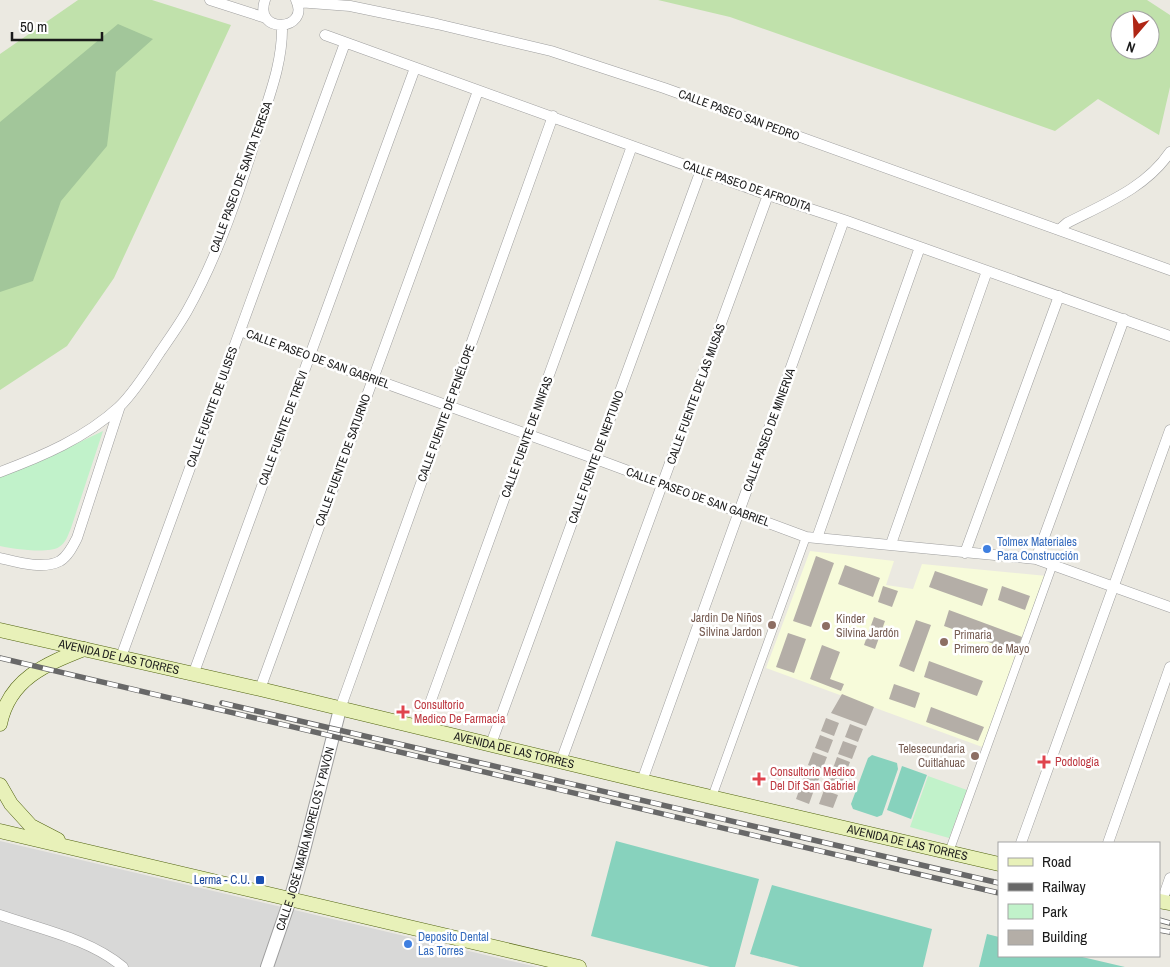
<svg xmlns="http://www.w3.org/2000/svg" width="1170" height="967" viewBox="0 0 1170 967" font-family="'Archivo Narrow',sans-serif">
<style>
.residential{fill:#d8d8d7}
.education{fill:#f7fbda}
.grass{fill:#c0e1ab;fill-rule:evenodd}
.forest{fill:#a2c69a}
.park{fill:#c1f2ca}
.pitch{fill:#87d2bd}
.building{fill:#b4aea7}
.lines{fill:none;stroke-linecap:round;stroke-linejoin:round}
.pedestrian-casing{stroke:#9e9e9e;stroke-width:9}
.minor-casing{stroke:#9e9e9e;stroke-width:11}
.tertiary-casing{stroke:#9e9e9e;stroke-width:14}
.secondary-casing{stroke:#516310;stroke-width:15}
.pedestrian{stroke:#fff;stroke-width:8}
.minor{stroke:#fff;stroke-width:10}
.tertiary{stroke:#fff;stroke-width:12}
.secondary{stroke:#e8f1b9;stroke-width:14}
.rail-casing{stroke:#686868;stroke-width:5.5}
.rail{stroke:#fff;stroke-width:4;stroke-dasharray:11;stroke-linecap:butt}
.shop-dot{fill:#3f7fe0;stroke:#fff;stroke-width:2}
.education-dot{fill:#8d6e63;stroke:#fff;stroke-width:2}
.health-dot{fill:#e0444e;stroke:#fff;stroke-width:2}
.transit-dot{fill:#1a4fb4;stroke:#fff;stroke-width:2}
.labels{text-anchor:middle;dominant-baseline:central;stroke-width:5;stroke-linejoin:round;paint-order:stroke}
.street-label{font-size:12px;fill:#1a1a1a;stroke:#fff}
.shop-label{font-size:12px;fill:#366cbe;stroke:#fff;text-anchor:start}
.education-label{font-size:12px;fill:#785e54;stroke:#fff;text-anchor:end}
.health-label{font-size:12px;fill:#be3a42;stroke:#fff;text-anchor:start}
.transit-label{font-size:12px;fill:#164399;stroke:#fff;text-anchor:end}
</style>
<rect width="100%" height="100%" fill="#ebe9e1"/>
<path class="residential" d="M0,841l537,126h-537z"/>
<path class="education" d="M810,551l84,10 -8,24 27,4 9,-25 125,12 -62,172 -219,-80z"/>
<path class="grass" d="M78,0h74l79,25 -117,253 -47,68 -67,44v-336z
M658,0h489l23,15v72l-11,48 -61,-36 -43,32 -325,-114zM1120,20h30v30h-30z"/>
<path class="forest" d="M118,24l35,15 -37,33 -9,74 -46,55 -28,80 -33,11v-170z"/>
<path class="park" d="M103,431l-32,97c-3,7 -5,15 -12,19 -11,7 -46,2 -59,-1v-71l44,-16z
M928,776l39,14 -18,48 -39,-11z"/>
<path class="pitch" d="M872,755l25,8 1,6 -16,46 -5,2 -24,-8 -2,-5 17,-46z
M902,766l25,9 -16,44 -24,-9z
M616,841l143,38 -24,88h-25l-119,-31z
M772,885l160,44 -9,38h-123l-50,-13z
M987,934l12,3v19h79l47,11h-146z"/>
<path class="building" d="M816,556l18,7 -23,64 -18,-6z
M845,565l35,13 -7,19 -35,-13z
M935,571l53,18 -6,17 -53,-19z
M883,586l15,5 -6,16 -14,-5z
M1002,586l28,10 -5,14 -27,-10z
M949,610l73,27 -6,15 -72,-26z
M874,617l11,4 -10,28 -11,-4z
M916,620l15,5 -17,47 -15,-6z
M788,633l18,6 -12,34 -18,-6z
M822,645l18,7 -10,27 14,5 -3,7 -31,-12z
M929,661l54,20 -6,15 -53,-19z
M894,684l26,9 -5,15 -26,-9z
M842,694l32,13 -8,19 -35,-13z
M931,707l53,20 -6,14 -52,-19z
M826,718l13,5 -5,13 -13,-5z
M850,724l13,5 -5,13 -13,-5z
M820,735l13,5 -5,13 -13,-5z
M843,741l14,5 -5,13 -14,-5z
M813,752l14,5 -5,13 -14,-5z
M837,757l13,5 -5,14 -13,-5z
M807,768l14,5 -5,14 -14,-5z
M830,773l14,5 -5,14 -13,-5z
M801,785l13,5 -5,14 -13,-5z
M824,790l14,5 -5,13 -14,-4z"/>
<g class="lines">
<g class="pedestrian-casing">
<path id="pedestrian" d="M712,797l94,-260
M949,852l104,-288"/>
</g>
<g class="minor-casing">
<path id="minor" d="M210,0l56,18
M265,0c-12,35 46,31 31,0
M297,2l53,4 87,18 114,27 113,37 506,182
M325,35l443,160 76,25 326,116
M1060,229l7,-6c37,-19 79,-35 103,-71
M240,331l356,128 210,78 230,22 134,48
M0,472c43,-16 85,-34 119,-65 14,-13 30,-38 41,-55 9,-13 19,-27 27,-41 32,-57 53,-121 72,-183 11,-34 24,-67 23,-103
M817,538l103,-291
M891,544l96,-273
M965,553l94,-257
M0,558c17,4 43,12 60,3 8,-5 13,-15 17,-23l43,-132
M1036,559l88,-240
M121,657l224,-614
M193,675l222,-607
M260,689l218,-598
M340,709l213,-593
M421,728l211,-582
M491,744l210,-574
M561,761l207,-566
M642,781l202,-561
M1021,843l149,-413
M1108,843l62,-176
M1162,901l8,-23
M0,915c40,14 90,24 123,52"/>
</g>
<g class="tertiary-casing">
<g id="tertiary">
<path id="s1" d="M267,967l23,-67 13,-46 37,-145"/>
</g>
</g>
<g class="secondary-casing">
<g id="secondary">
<path id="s2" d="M0,630l260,59 382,92 357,83"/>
<path d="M0,724c9,-45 46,-60 84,-75"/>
<path d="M0,785l11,19 20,22 27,14"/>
<path d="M0,831l579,136"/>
<path d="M1159,901l11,2"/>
</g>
</g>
<use href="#pedestrian" class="pedestrian"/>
<use href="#minor" class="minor"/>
<use href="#tertiary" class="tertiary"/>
<use href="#secondary" class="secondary"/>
<g class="rail-casing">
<path id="rail" d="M0,658l999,235
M222,703l777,180
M1159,920l11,3
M1159,930l11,2"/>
</g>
<use href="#rail" class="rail"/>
</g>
<g class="shop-dot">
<circle cx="987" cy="549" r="5"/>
<circle cx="408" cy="944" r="5"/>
</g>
<g class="education-dot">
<circle cx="772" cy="625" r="5"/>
<circle cx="826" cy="626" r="5"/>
<circle cx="944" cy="642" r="5"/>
<circle cx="975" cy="756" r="5"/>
</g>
<g class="health-dot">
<path d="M400.5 704.5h5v5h5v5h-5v5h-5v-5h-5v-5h5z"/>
<path d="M1041.5 754.5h5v5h5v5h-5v5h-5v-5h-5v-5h5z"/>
<path d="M756.5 771.5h5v5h5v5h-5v5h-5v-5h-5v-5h5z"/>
</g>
<rect class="transit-dot" x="255" y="875" width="10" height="10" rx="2.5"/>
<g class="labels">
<g class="street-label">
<text transform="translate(739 115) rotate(20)">CALLE PASEO SAN PEDRO</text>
<text transform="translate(241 177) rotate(-70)">CALLE PASEO DE SANTA TERESA</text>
<text transform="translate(747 186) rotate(19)">CALLE PASEO DE AFRODITA</text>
<text transform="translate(318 359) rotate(20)">CALLE PASEO DE SAN GABRIEL</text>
<text transform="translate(696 394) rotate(-70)">CALLE FUENTE DE LAS MUSAS</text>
<text transform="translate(212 407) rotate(-70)">CALLE FUENTE DE ULISES</text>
<text transform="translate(446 413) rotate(-70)">CALLE FUENTE DE PENÉLOPE</text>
<text transform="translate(283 428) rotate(-70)">CALLE FUENTE DE TREVI</text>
<text transform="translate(769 430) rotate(-70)">CALLE PASEO DE MINERVA</text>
<text transform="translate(527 437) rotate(-70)">CALLE FUENTE DE NINFAS</text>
<text transform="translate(596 457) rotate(-70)">CALLE FUENTE DE NEPTUNO</text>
<text transform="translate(343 460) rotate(-70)">CALLE FUENTE DE SATURNO</text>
<text transform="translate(698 497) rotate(20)">CALLE PASEO DE SAN GABRIEL</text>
<text stroke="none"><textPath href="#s2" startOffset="122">AVENIDA DE LAS TORRES</textPath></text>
<text stroke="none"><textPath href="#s2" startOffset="528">AVENIDA DE LAS TORRES</textPath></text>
<text stroke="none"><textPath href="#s1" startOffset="134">CALLE JOSÉ MARÍA MORELOS Y PAVÓN</textPath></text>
<text stroke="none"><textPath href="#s2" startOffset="932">AVENIDA DE LAS TORRES</textPath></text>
</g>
<g class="shop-label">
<text x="997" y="542">Tolmex Materiales<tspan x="997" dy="14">Para Construcción</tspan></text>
<text x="418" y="937">Deposito Dental<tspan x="418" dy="14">Las Torres</tspan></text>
</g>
<g class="education-label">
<text x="762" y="618">Jardin De Niños<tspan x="762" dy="14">Silvina Jardon</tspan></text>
<text x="836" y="619" text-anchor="start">Kinder<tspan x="836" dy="14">Silvina Jardón</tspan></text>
<text x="954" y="635" text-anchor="start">Primaria<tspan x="954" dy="14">Primero de Mayo</tspan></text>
<text x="965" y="749">Telesecundaria<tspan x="965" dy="14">Cuitlahuac</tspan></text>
</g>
<g class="health-label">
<text x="414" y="705">Consultorio<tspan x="414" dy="14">Medico De Farmacia</tspan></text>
<text x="1055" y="762">Podología</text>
<text x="770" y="772">Consultorio Medico<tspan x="770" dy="14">Del Dif San Gabriel</tspan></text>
</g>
<g class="transit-label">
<text x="250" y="880">Lerma - C.U.</text>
</g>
</g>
<rect x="998" y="842" width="162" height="115" fill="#ffffff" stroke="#a3a3a3"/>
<rect x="1008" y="858" width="25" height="8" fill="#e8f1b9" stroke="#a3a3a3"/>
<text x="1042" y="867" font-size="15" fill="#1a1a1a">Road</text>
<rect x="1008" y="883" width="25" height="8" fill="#686868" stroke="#a3a3a3"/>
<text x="1042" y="892" font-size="15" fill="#1a1a1a">Railway</text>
<rect x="1008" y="904" width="25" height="15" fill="#c1f2ca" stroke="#a3a3a3"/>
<text x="1042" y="917" font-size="15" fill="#1a1a1a">Park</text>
<rect x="1008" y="930" width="25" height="15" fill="#b4aea7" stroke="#a3a3a3"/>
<text x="1042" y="942" font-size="15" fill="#1a1a1a">Building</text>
<g transform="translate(1135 35) rotate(199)"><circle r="24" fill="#ffffff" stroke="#a3a3a3"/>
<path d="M0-4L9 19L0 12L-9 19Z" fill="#af2615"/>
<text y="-8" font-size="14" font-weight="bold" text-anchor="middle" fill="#1a1a1a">N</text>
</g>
<path d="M12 32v8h90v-8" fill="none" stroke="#1a1a1a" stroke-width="2.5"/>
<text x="20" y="32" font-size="15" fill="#1a1a1a" stroke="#ffffff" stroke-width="4" paint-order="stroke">50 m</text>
</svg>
